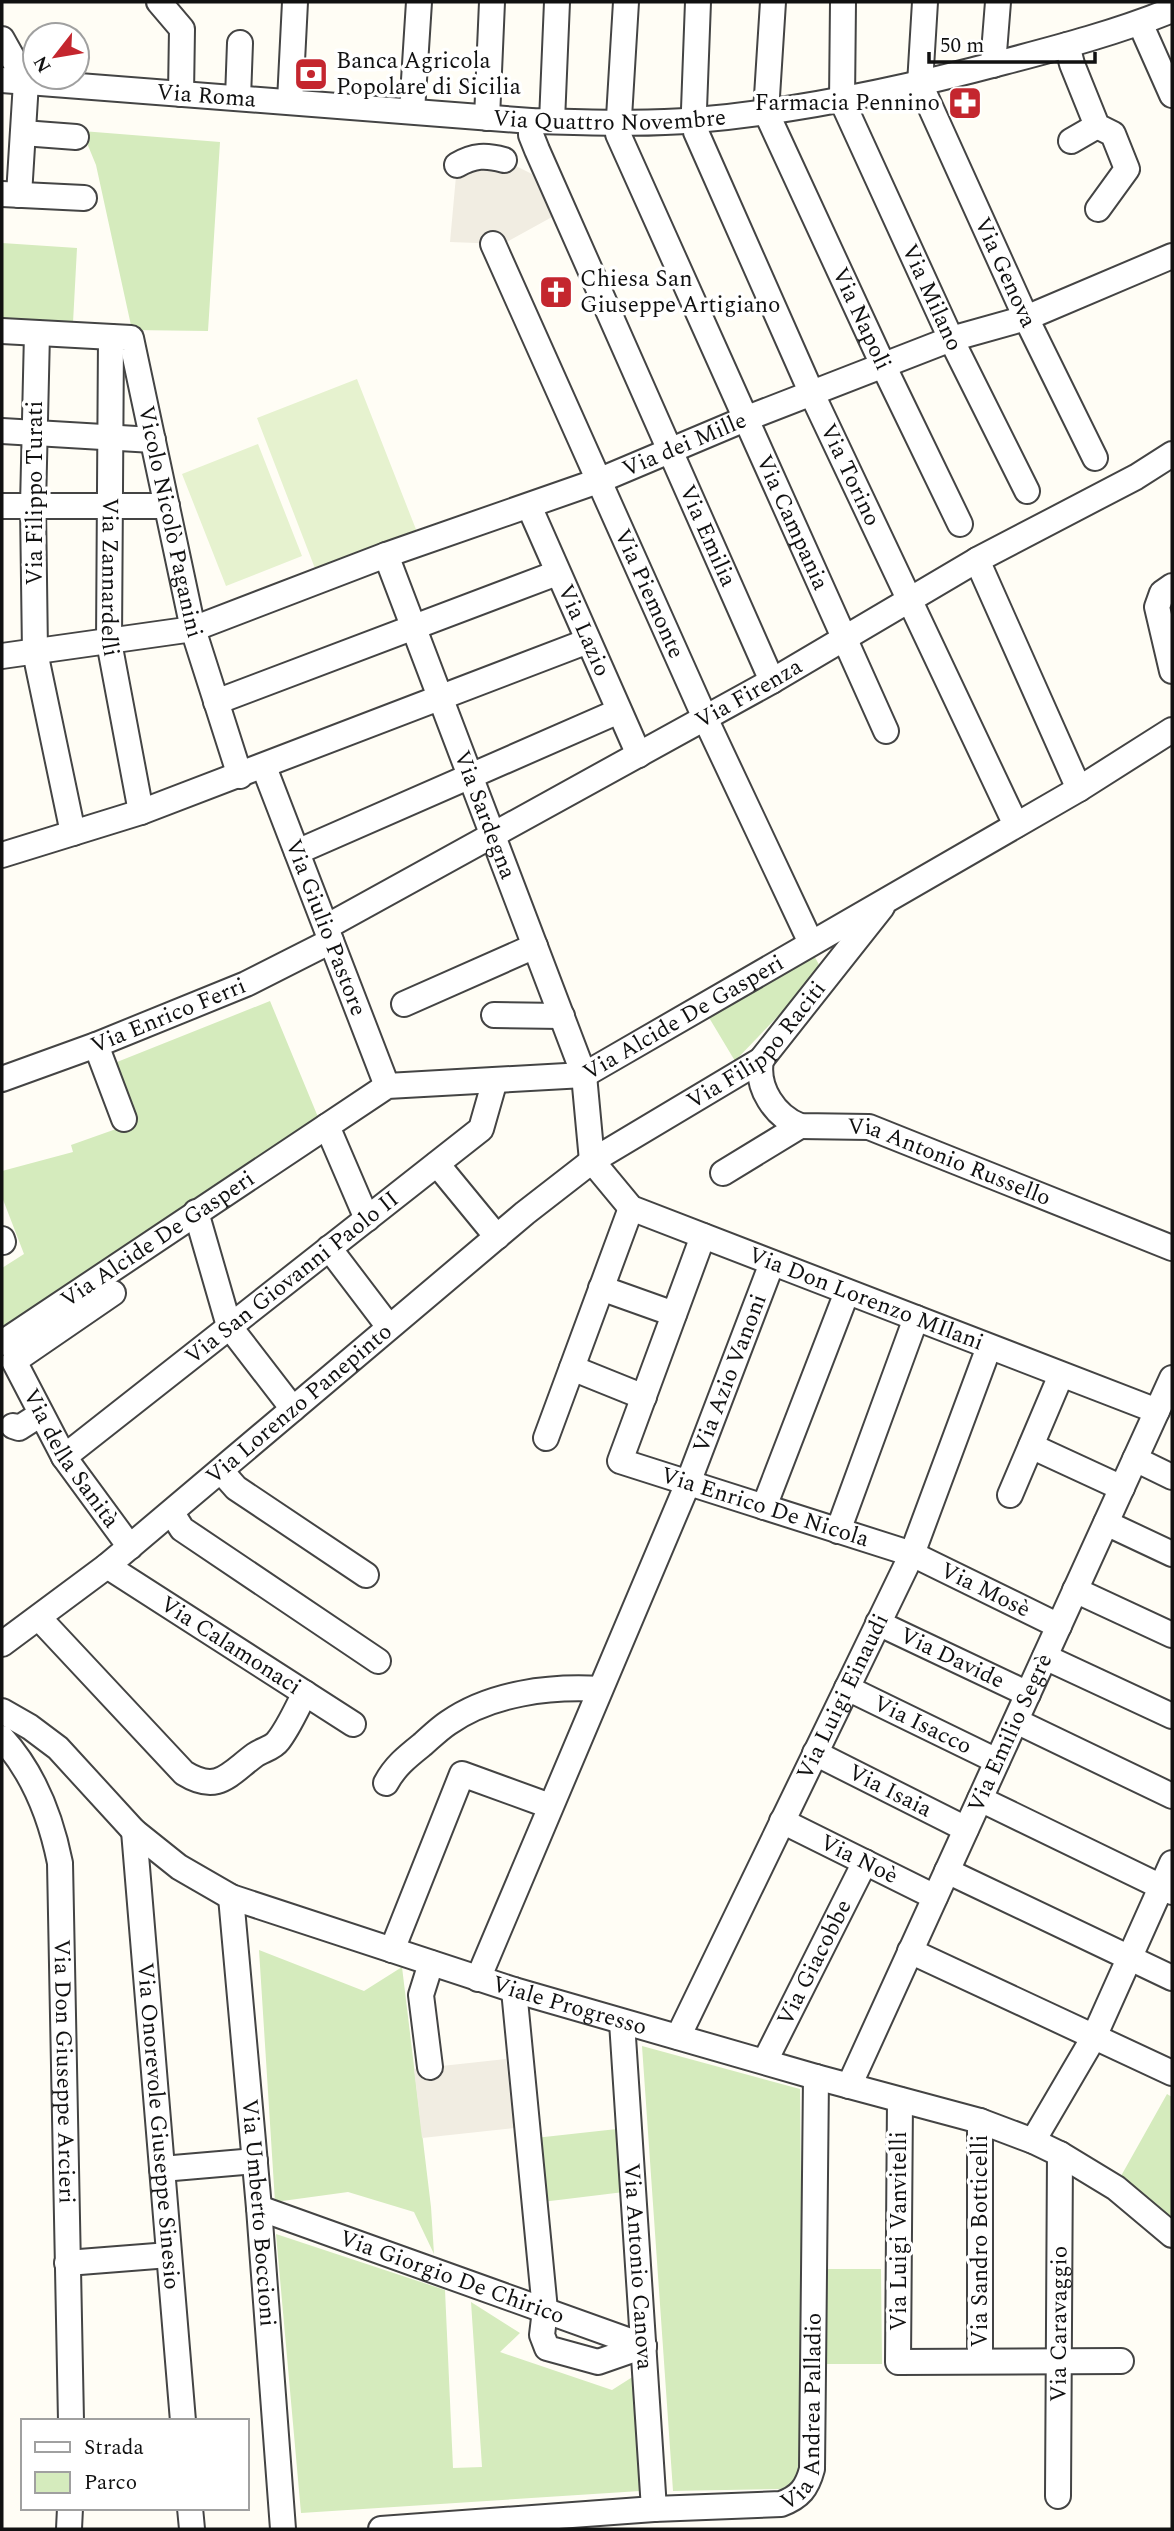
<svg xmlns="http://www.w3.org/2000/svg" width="1174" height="2531" viewBox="0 0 1174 2531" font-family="Spectral,serif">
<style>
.green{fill:#d5ebbd}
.pitch{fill:#e6f2cf}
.plaza{fill:#f1ede2}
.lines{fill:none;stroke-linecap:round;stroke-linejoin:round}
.minor-casing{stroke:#444;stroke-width:28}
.minor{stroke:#fff;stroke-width:24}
.labels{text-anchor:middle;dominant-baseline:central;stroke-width:7;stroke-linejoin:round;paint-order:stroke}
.poi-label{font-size:23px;fill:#111;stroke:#fff;text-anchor:start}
.street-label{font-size:23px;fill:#111;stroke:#fff}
</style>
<rect width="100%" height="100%" fill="#fffdf5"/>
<path class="green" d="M82,131l138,11 -12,189 -76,-1 -36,-165z
M2,243l75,5 -4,75 -71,-3z
M812,952l10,18 -87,91 -27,-45z
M270,1001l48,116 -316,216v-65l22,-14 -22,-57v-26l71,-19 -2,-7 62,-22 -21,-59z
M259,1950l105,41 38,-24 29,240 3,47 -20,-42 -66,-20 -73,10z
M642,2046l158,43 4,379 -9,13 -14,8 -108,2z
M1167,2094l5,3v121l-51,-42z
M617,2129l7,63 -82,10 -7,-64z
M276,2234l169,56 8,178 29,-1 -11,-165 49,31 -20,19 112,38 22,-14 6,115 -339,22z
M827,2269h54l1,95h-55z"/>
<path class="pitch" d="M357,379l60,153 -101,39 -59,-153z
M258,444l44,112 -76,30 -44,-112z"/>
<path class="plaza" d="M504,160l28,14 20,43 -49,27 -53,-2 7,-77z
M506,2059l8,69 -92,10 -8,-69z"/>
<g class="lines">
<g class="minor-casing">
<g id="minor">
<path d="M159,2l23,27 -1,65"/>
<path id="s1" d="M626,2l-8,132 268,597"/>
<path id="s2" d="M698,2l-4,107 2,23 116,262 204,431"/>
<path id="s3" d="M773,2l-7,110 117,253 77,159"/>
<path id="s4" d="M843,2l-1,99 109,238 76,152"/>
<path id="s5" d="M925,2l-5,82 106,234 69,140"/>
<path d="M1140,23l32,72"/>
<path d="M2,39l24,43 -7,113"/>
<path d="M1067,45l5,19 25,62 16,8 14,35 -29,40"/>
<path d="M993,65l5,-63"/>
<path id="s6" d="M2,80l529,41c55,1 110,4 165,-1 105,-9 207,-31 308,-58 57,-15 114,-30 168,-52"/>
<path d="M238,98l2,-55"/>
<path d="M290,101l5,-99"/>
<path d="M412,111l7,-109"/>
<path d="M487,118l5,-116"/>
<path id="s7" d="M531,121v14l6,15 235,531"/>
<path d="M552,121l5,-119"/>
<path d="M23,133l53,4"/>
<path d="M1071,141l26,-15"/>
<path d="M457,165c17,-10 29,-10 47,-5"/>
<path d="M2,194l82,4"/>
<path id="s8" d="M493,244l212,474 106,225"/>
<path id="s9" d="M2,331l129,7 62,291 47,147"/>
<path d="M37,333l-4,173 2,146 38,181"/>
<path id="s10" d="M111,337l-2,305 32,170"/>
<path d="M2,431l151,9"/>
<path d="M2,506h165"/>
<path id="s11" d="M529,506l110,249"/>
<path id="s12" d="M386,555l198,520 8,86"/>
<path d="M977,560l102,229"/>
<path d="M1172,586l-10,7 -5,14 15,64"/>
<path id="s13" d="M2,656l191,-27 193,-74 212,-74 147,-62 206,-80 75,-21 146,-62"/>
<path d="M216,702l341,-129"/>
<path id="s14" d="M264,767l123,319"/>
<path d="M297,852l322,-141"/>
<path d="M2,855l139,-43 447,-171"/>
<path id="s15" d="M326,927l446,-246 205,-121 159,-83 36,-23"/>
<path d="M404,1004l131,-58"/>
<path d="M494,1015l68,1"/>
<path d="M96,1045l28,74"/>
<path id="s16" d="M761,1060c-5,28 14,56 39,66l69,1 303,121"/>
<path id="s17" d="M2,1079l94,-34 150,-61 85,-43"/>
<path d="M327,1126l40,93"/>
<path id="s18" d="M592,1161l39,47 526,203"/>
<path d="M437,1164l60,73"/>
<path d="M723,1173l77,-47"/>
<path d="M196,1212l33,114 64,83"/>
<path id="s19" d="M703,1236l-83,225 292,93 147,72"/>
<path d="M2,1239l1,3"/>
<path d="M329,1248l60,79"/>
<path d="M601,1288l73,26"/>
<path id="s20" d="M113,1293l-99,68 50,96 66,90"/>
<path id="s21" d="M2,1343l385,-257 197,-11 495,-286 93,-59"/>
<path d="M572,1368l72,29"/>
<path d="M13,1426l6,2 22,-14"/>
<path d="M546,1438l85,-230"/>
<path d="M1031,1446l91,42"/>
<path id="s22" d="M64,1457l417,-328 14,-49"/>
<path d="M1135,1459l37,18"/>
<path d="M221,1471l15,17 130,87"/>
<path d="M1010,1495l51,-120"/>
<path d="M764,1507l83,-215"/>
<path d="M172,1513l10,16 196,132"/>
<path d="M1106,1523l66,31"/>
<path d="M838,1531l78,-213"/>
<path id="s23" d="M107,1566l246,158"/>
<path d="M1075,1590l97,45"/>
<path d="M39,1618l145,155c34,21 45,1 71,-18 7,-5 18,-7 23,-14 11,-14 19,-33 27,-48"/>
<path id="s24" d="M878,1623l150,71"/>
<path id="s25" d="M2,1644l105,-78 418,-353 67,-52 169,-101 121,-153"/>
<path d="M1045,1657l127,59"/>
<path id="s26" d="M847,1688l150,73"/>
<path id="s27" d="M2,1711l28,16 28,21 76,83 45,36 52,30 283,93 302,87 164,44 53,20 27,13 56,34 56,47"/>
<path d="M1016,1721l156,75"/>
<path id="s28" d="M2,1738c31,34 49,80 58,125l11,558"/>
<path id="s29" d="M815,1753l151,76"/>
<path d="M386,1783c9,-17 22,-27 37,-39 8,-7 16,-15 25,-21 43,-30 102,-37 152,-34"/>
<path d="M980,1799l192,93"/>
<path id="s30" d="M782,1821l153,76"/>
<path id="s31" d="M134,1831l49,590"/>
<path d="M947,1871l225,107"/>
<path id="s32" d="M231,1897l28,311 24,321"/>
<path d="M392,1950l70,-176 88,32"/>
<path d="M910,1951l262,122"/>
<path id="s33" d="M478,1979l210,-496 84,-220"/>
<path d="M514,1990l31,320 -3,25 5,13 51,14 46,-16"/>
<path id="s34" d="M622,2022l32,487"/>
<path id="s35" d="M678,2037l234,-483 77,-207"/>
<path id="s36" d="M765,2061l100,-199"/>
<path d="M430,2067l-9,-72 10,-32"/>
<path id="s37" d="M849,2086l323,-708"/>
<path d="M900,2100l-2,262 223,-1"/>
<path d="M980,2121v240"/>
<path d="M1033,2141l61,-104 78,-174"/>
<path d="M162,2169l93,-8"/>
<path id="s38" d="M259,2208l385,138"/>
<path d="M67,2263l102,-8"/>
<path id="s39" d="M1058,2496l2,-342"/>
<path d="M190,2508l2,21"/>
<path d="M69,2529l1,-21"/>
<path id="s40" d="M381,2529l273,-20 127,-5c19,-7 26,-16 31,-35l4,-392"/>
</g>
</g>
<use href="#minor" class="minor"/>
</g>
<defs>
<g id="bank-square" transform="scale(1.75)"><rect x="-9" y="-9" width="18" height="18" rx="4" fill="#c4262e" stroke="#fff"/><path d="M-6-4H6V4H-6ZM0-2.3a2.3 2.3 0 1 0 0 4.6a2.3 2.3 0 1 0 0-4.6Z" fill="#fff"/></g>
<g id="pharmacy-square" transform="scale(1.75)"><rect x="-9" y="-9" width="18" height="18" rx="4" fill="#c4262e" stroke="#fff"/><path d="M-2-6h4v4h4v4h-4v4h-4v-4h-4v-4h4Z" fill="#fff"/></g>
<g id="church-square" transform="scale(1.75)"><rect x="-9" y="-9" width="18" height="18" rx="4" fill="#c4262e" stroke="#fff"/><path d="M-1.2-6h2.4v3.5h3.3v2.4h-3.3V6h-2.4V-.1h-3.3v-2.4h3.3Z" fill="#fff"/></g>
</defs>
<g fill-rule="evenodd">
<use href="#bank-square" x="311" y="74"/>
<use href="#pharmacy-square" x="965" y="103"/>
<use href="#church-square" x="556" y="292"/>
</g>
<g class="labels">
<g class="poi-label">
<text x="336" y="61">Banca Agricola<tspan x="336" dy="26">Popolare di Sicilia</tspan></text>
<text x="940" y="103" text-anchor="end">Farmacia Pennino</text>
<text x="580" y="279">Chiesa San<tspan x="580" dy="26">Giuseppe Artigiano</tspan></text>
</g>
<g class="street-label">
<text stroke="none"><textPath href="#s6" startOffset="205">Via Roma</textPath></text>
<text stroke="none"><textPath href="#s6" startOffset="609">Via Quattro Novembre</textPath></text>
<text stroke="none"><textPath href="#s5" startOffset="289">Via Genova</textPath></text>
<text stroke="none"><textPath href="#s4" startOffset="315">Via Milano</textPath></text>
<text stroke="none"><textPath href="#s3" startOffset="338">Via Napoli</textPath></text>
<text stroke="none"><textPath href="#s13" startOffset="718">Via dei Mille</textPath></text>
<text stroke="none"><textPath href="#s2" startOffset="506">Via Torino</textPath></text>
<text transform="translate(35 493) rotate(-90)">Via Filippo Turati</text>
<text stroke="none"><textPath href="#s9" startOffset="317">Vicolo Nicolò Paganini</textPath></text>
<text stroke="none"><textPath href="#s1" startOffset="558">Via Campania</textPath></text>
<text stroke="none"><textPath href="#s7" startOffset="452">Via Emilia</textPath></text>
<text stroke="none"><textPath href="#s10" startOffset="240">Via Zannardelli</textPath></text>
<text stroke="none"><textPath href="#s8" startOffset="383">Via Piemonte</textPath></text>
<text stroke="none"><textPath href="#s11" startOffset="136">Via Lazio</textPath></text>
<text stroke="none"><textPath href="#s15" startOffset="483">Via Firenza</textPath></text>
<text stroke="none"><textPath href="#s12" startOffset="278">Via Sardegna</textPath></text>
<text stroke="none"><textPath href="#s14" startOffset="172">Via Giulio Pastore</textPath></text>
<text stroke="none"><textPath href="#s17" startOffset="178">Via Enrico Ferri</textPath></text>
<text stroke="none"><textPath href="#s21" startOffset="775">Via Alcide De Gasperi</textPath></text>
<text stroke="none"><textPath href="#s25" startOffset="966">Via Filippo Raciti</textPath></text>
<text stroke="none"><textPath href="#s16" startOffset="238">Via Antonio Russello</textPath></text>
<text stroke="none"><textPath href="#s21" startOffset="187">Via Alcide De Gasperi</textPath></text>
<text stroke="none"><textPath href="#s22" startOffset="290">Via San Giovanni Paolo II</textPath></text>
<text stroke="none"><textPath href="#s18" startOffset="313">Via Don Lorenzo MIlani</textPath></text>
<text stroke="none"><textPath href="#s33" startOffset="656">Via Azio Vanoni</textPath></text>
<text stroke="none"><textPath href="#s25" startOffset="382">Via Lorenzo Panepinto</textPath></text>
<text stroke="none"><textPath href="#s20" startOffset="233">Via della Sanità</textPath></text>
<text stroke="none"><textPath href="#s19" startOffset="392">Via Enrico De Nicola</textPath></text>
<text stroke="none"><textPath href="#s19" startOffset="628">Via Mosè</textPath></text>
<text stroke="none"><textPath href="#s23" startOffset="147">Via Calamonaci</textPath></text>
<text stroke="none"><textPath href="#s24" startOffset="82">Via Davide</textPath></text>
<text stroke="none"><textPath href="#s35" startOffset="378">Via Luigi Einaudi</textPath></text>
<text stroke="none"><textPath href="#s26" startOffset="84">Via Isacco</textPath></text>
<text stroke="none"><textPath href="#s37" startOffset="388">Via Emilio Segrè</textPath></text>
<text stroke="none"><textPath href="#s29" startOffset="84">Via Isaia</textPath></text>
<text stroke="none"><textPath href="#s30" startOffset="86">Via Noè</textPath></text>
<text stroke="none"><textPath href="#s36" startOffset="110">Via Giacobbe</textPath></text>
<text stroke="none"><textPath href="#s27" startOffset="653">Viale Progresso</textPath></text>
<text stroke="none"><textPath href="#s28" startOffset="348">Via Don Giuseppe Arcieri</textPath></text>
<text stroke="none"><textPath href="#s31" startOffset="296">Via Onorevole Giuseppe Sinesio</textPath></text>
<text stroke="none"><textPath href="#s32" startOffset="317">Via Umberto Boccioni</textPath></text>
<text transform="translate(899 2231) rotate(-90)">Via Luigi Vanvitelli</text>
<text transform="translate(980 2241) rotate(-90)">Via Sandro Botticelli</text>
<text stroke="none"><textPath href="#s34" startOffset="245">Via Antonio Canova</textPath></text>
<text stroke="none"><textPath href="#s38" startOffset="205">Via Giorgio De Chirico</textPath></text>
<text stroke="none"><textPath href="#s39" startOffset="172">Via Caravaggio</textPath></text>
<text stroke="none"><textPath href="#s40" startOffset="504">Via Andrea Palladio</textPath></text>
</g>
</g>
<rect width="1174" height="2531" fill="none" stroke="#111111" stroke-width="7"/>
<rect x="21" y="2419" width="228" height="91" fill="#ffffff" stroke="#a0a0a0" stroke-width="2"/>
<rect x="35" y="2442" width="35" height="10" fill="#ffffff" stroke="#a0a0a0" stroke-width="2"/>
<text x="84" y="2454" font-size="21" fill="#111111">Strada</text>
<rect x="35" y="2472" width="35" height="21" fill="#d5ebbd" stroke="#a0a0a0" stroke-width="2"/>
<text x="84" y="2489" font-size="21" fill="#111111">Parco</text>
<g transform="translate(56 56) rotate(239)"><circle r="33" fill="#ffffff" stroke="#a0a0a0" stroke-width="2"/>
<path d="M0-5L12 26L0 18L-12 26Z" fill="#c4262e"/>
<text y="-10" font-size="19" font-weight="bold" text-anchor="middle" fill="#111111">N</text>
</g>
<path d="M929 52v10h166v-10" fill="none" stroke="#111111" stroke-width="3.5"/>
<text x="940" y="52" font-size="21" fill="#111111" stroke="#ffffff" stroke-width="5" paint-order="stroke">50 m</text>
</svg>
